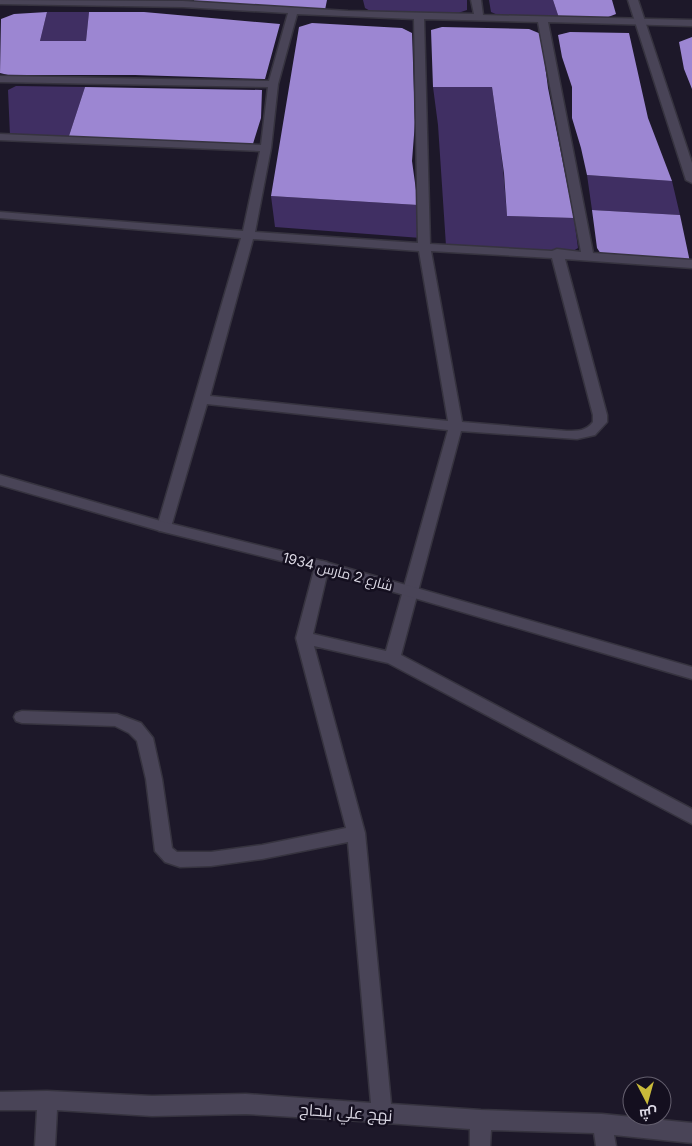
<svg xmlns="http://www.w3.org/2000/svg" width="692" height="1146" viewBox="0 0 692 1146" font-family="Inter,Cairo,sans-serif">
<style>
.green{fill:#402f63}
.building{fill:#9c86d2}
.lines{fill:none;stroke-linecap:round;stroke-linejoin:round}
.minor-casing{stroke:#36333f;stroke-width:3}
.tertiary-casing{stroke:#36333f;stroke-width:3}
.minor{fill:#494457;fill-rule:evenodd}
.tertiary{fill:#494457;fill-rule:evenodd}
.labels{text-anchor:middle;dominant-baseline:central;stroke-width:5;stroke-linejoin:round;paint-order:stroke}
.street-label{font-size:14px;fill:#dbd8e4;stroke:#140f1f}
.near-street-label{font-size:16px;fill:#dbd8e4;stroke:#140f1f}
</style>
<rect width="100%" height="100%" fill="#1d1829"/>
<path class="green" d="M363,0h104v10l-9,3 -86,-1 -7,-4z
M489,0h64l6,18 -59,-2 -9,-4z
M47,12h42l-3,29h-46z
M16,86l69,1 -17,52 -58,-3 -2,-46z
M433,87h59l11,81 4,48 67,2 4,30 -5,3 -119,-3 -8,-2 -8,-121z
M587,175l85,6 8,34 -88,-5z
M271,196l147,9 3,33 -146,-11z"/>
<path class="building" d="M194,0h133l-2,10 -131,-7z
M553,0h59l4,14 -13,5 -44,-1z
M47,12l-7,29h46l3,-29h55l136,12 -15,55 -130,-4h-127l-8,-2 1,-54 13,-5z
M312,23l90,5 10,5 3,89 -3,39 6,44 -147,-9 28,-169z
M442,27l87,2 12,5 7,54 26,130 -67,-2 -3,-43 -12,-86h-59l-2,-57z
M570,32l59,1 19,85 24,63 -85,-6 -6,-27 -9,-30v-31l-10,-30 -4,-22z
M692,37v52l-8,-20 -5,-27z
M85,87l177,3 -1,28 -9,29 -184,-8z
M592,210l88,5 10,47 -89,-8 -4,-6z"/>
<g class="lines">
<g class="minor-casing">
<path id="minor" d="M0,0l183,1 165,10 126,3 -3,-14h10l2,15 209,5v6l-144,-4 45,231 99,7v8l-127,-9 42,156v7l-12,13 -18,4 -116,-8 -60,224 291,154v15l-304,-161 -74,-17 51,187 26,271 90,6 121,4 90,9v20l-78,-8 2,11h-20l-2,-13 -103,-3 -1,16h-20v-17l-84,-6 -4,2 -5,-3 -131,-8 -94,2 -95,-6 -2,36h-20l2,-36h-37v-18l47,-1 105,5 94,-2 125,9 -23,-261 -86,17 -51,7 -31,1 -15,-5 -10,-11 -9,-72 -9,-38 -8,-8 -14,-7 -93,-3 -6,-2 -2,-4 2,-4 6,-2 95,3 24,9 12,15 9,41 10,69 5,4h34l51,-7 84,-17 -50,-190 19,-72 2,-4 5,-1 5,1 2,4 -16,68 73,17 62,-221 -241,-26 -36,123 -2,4h-10l-2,-4 84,-289 -241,-20v-6l243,19 17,-80 -260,-11v-6l261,11 7,-58 -268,-5v-6l269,5 19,-68 -105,-6 -183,-3zM297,14l117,5 4,224 -163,-11 16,-84 7,-64zM424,19l114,3 43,230 -24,-3 -5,2 -122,-7zM253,239l166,12 29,170 -238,-25zM431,251l121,7 41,157v7c-7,9 -15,9 -26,9l-105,-9z"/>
</g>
<g class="tertiary-casing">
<path id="tertiary" d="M628,0h10l54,163v20l-6,-3z
M0,475l164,47 158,39 370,106v12l-370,-108 -158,-39 -164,-47z"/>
</g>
<use href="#minor" class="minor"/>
<use href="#tertiary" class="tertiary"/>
</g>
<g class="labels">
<g class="street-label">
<text transform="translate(338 571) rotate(15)">شارع 2 مارس 1934</text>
</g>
<g class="near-street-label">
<text transform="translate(346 1112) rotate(4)">نهج علي بلحاج</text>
</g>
</g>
<g transform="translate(647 1101) rotate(174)"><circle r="24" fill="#140f1f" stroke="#645f6e"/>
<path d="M0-4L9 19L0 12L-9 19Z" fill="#c9ba3a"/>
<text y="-8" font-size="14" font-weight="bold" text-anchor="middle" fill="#dbd8e4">ش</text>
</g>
</svg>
